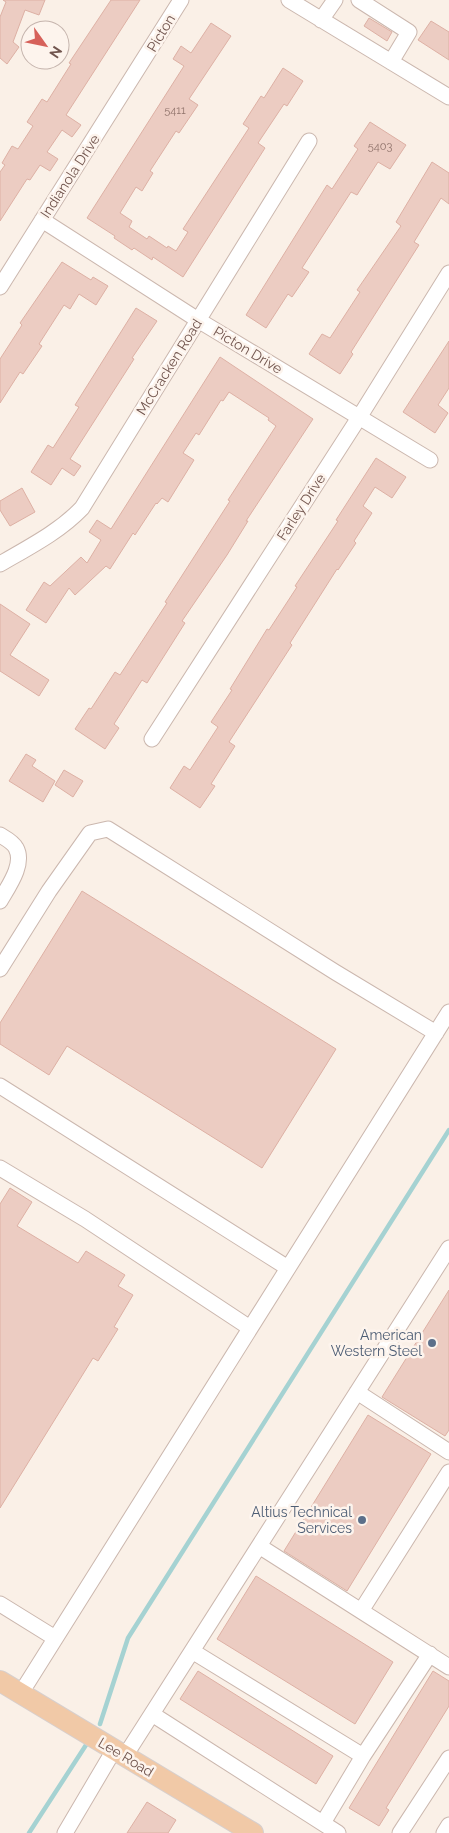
<svg xmlns="http://www.w3.org/2000/svg" width="449" height="1833" viewBox="0 0 449 1833" font-family="Raleway,sans-serif">
<style>
.lines{fill:none;stroke-linecap:round;stroke-linejoin:round}
.stream{stroke:#a5d2d2;stroke-width:4.5}
.building{fill:#ecccc2;stroke:#ddb0a4}
.minor-casing{stroke:#cbb7ae;stroke-width:17}
.major-casing{stroke:#d7cfcd;stroke-width:22}
.minor{stroke:#fff;stroke-width:15}
.major{stroke:#f1c9a7;stroke-width:20}
.service-dot{fill:#5c6f8a;stroke:#fdf4ed;stroke-width:2}
.labels{text-anchor:middle;dominant-baseline:central;stroke-width:5;stroke-linejoin:round;paint-order:stroke}
.number-label{font-size:11px;fill:#90736b}
.street-label{font-size:14px;fill:#71554e;stroke:#fdf4ed}
.service-label{font-size:14px;fill:#4e5e75;stroke:#fdf4ed;text-anchor:end}
</style>
<rect width="100%" height="100%" fill="#faf0e7"/>
<g class="lines">
<path class="stream" d="M100,1724l28,-86 321,-508
M29,1833l57,-88"/>
</g>
<path class="building" d="M3,0h42l-6,15 -14,-5 -12,32 6,5 -12,17 -7,-6v-41l6,-15z
M111,0h29l-74,115 15,10 -9,12 -10,-7 -15,22 11,7 -8,12 -10,-6 -10,15 -3,-1 -27,42v-49l5,-7 -3,-2 10,-17 6,3 15,-23 -6,-4 15,-23 5,3 24,-38 -2,-1z
M369,18l23,14 -5,9 -23,-15z
M431,21l18,11v28l-31,-20z
M211,23l20,13 -42,63 9,6 -19,28 -3,-2 -26,40 3,2 -11,18 -6,-4 -16,26 12,8 -3,6 18,12 2,-3 18,12 1,-2 8,5 12,-19 -5,-3 66,-101 -6,-4 18,-28 3,2 19,-30 20,13 -16,25 -3,-2 -26,39 7,5 -82,129 -30,-20 -1,3 -18,-12 -2,2 -18,-12 1,-2 -28,-18 97,-152 -11,-7 8,-13 10,7z
M370,122l36,23 -16,24 -12,-7 -21,33 -6,-3 -49,76 7,4 -17,25 -4,-3 -22,34 -20,-13 81,-130 5,4 26,-40 -4,-3z
M432,162l17,11v31l-8,-6 -27,44 5,3 -68,107 2,2 -13,20 -31,-20 13,-20 8,4 30,-46 -3,-2 44,-64 -5,-4z
M62,262l29,18 2,-3 15,9 -12,19 -17,-11 -9,15 -6,-4 -25,39 3,2 -19,28 -3,-2 -20,31v-44l22,-34 -2,-2z
M136,308l21,13 -25,37 2,1 -64,100 11,7 -7,10 -12,-8 -11,17 -20,-13 17,-27 5,3 26,-41 -4,-2z
M449,341v47l-11,17 10,8 -13,20 -32,-21z
M220,357l93,62 -67,102h2l-21,34 -45,66 3,2 -38,60 -5,-3 -28,44 5,4 -14,21 -30,-20 14,-21 2,1 24,-37 5,3 47,-72 -2,-1 65,-101 -2,-1 48,-74 -8,-6 1,-2 -40,-26 -6,9 -2,-1 -22,35 -3,-2 -13,20 11,7 -26,42 -6,-4 -5,6 -1,-1 -21,32 -2,-2 -23,36 -4,-3 -31,29 -6,-7 -23,35 -20,-13 18,-28 6,4 31,-29 6,6 14,-23 -12,-8 8,-12 14,9z
M376,458l30,19 -14,21 -17,-11 -12,19 9,7 -18,28 2,2 -18,27 -1,-1 -47,74 2,2 -63,97 6,4 -24,38 4,2 -15,22 -30,-20 14,-22 6,4 28,-43 -7,-5 21,-32 -2,-1 37,-60 2,1 28,-43 -2,-1 43,-65 -2,-1z
M22,488l13,24 -25,14 -10,-16v-9z
M0,604l30,20 -20,31 39,25 -10,16 -39,-25z
M26,754l10,6 -4,6 23,15 -12,21 -34,-21z
M64,770l19,11 -10,16 -18,-12z
M82,891l254,158 -74,119 -195,-122 -18,29 -49,-31v-21z
M10,1188l22,14 -15,24 61,37 8,-12 39,24 -7,11 15,9 -19,32 4,2 -20,32 -5,-3 -93,150v-304z
M449,1290v140l-4,6 -63,-39z
M368,1415l63,39 -84,137 -63,-40z
M256,1576l137,86 -38,62 -138,-85z
M198,1671l135,85 -17,28 -136,-85z
M433,1671l16,10v25l-63,102 3,2 -10,16 -30,-18z
M147,1802l29,18 -8,13h-41z"/>
<g class="lines">
<g class="minor-casing">
<path id="minor" d="M289,0l160,97
M359,0l50,32 -18,30
M321,20l14,-20
M42,220l156,100 232,140
M0,287l181,-287
M0,564c29,-17 59,-32 82,-56l227,-367
M152,739l208,-323 89,-143
M0,835c5,3 13,7 16,13 9,16 -8,39 -16,53
M0,969l49,-78 41,-58 18,-4 227,143 101,61
M0,1086l288,182
M0,1168l85,51 165,109
M357,1392l92,60
M259,1546l190,121
M0,1604l55,34
M361,1611l88,-139
M192,1651l171,105 -40,67
M21,1693l428,-681
M152,1714l186,119
M125,1756l324,-508
M363,1756l67,-102
M65,1833l49,-83
M400,1833l49,-75
M444,1833l5,-8"/>
</g>
<g class="major-casing">
<path id="major" d="M0,1681l253,152"/>
</g>
<use href="#minor" class="minor"/>
<use href="#major" class="major"/>
</g>
<g class="service-dot">
<circle cx="432" cy="1343" r="5"/>
<circle cx="362" cy="1520" r="5"/>
</g>
<g class="labels">
<g class="number-label">
<text x="175" y="110">5411</text>
<text x="380" y="146">5403</text>
</g>
<g class="street-label">
<text transform="translate(161 33) rotate(-59)">Picton</text>
<text transform="translate(70 176) rotate(-57)">Indianola Drive</text>
<text transform="translate(248 350) rotate(31)">Picton Drive</text>
<text transform="translate(169 367) rotate(-58)">McCracken Road</text>
<text transform="translate(301 507) rotate(-57)">Farley Drive</text>
<text transform="translate(126 1757) rotate(31)">Lee Road</text>
</g>
<g class="service-label">
<text x="422" y="1335">American<tspan x="422" dy="16">Western Steel</tspan></text>
<text x="352" y="1512">Altius Technical<tspan x="352" dy="16">Services</tspan></text>
</g>
</g>
<g transform="translate(45 45) rotate(123)"><circle r="24" fill="#fdf4ed" stroke="#c5b4ad"/>
<path d="M0-4L9 19L0 12L-9 19Z" fill="#d6615a"/>
<text y="-8" font-size="14" font-weight="bold" text-anchor="middle" fill="#71554e">N</text>
</g>
</svg>
